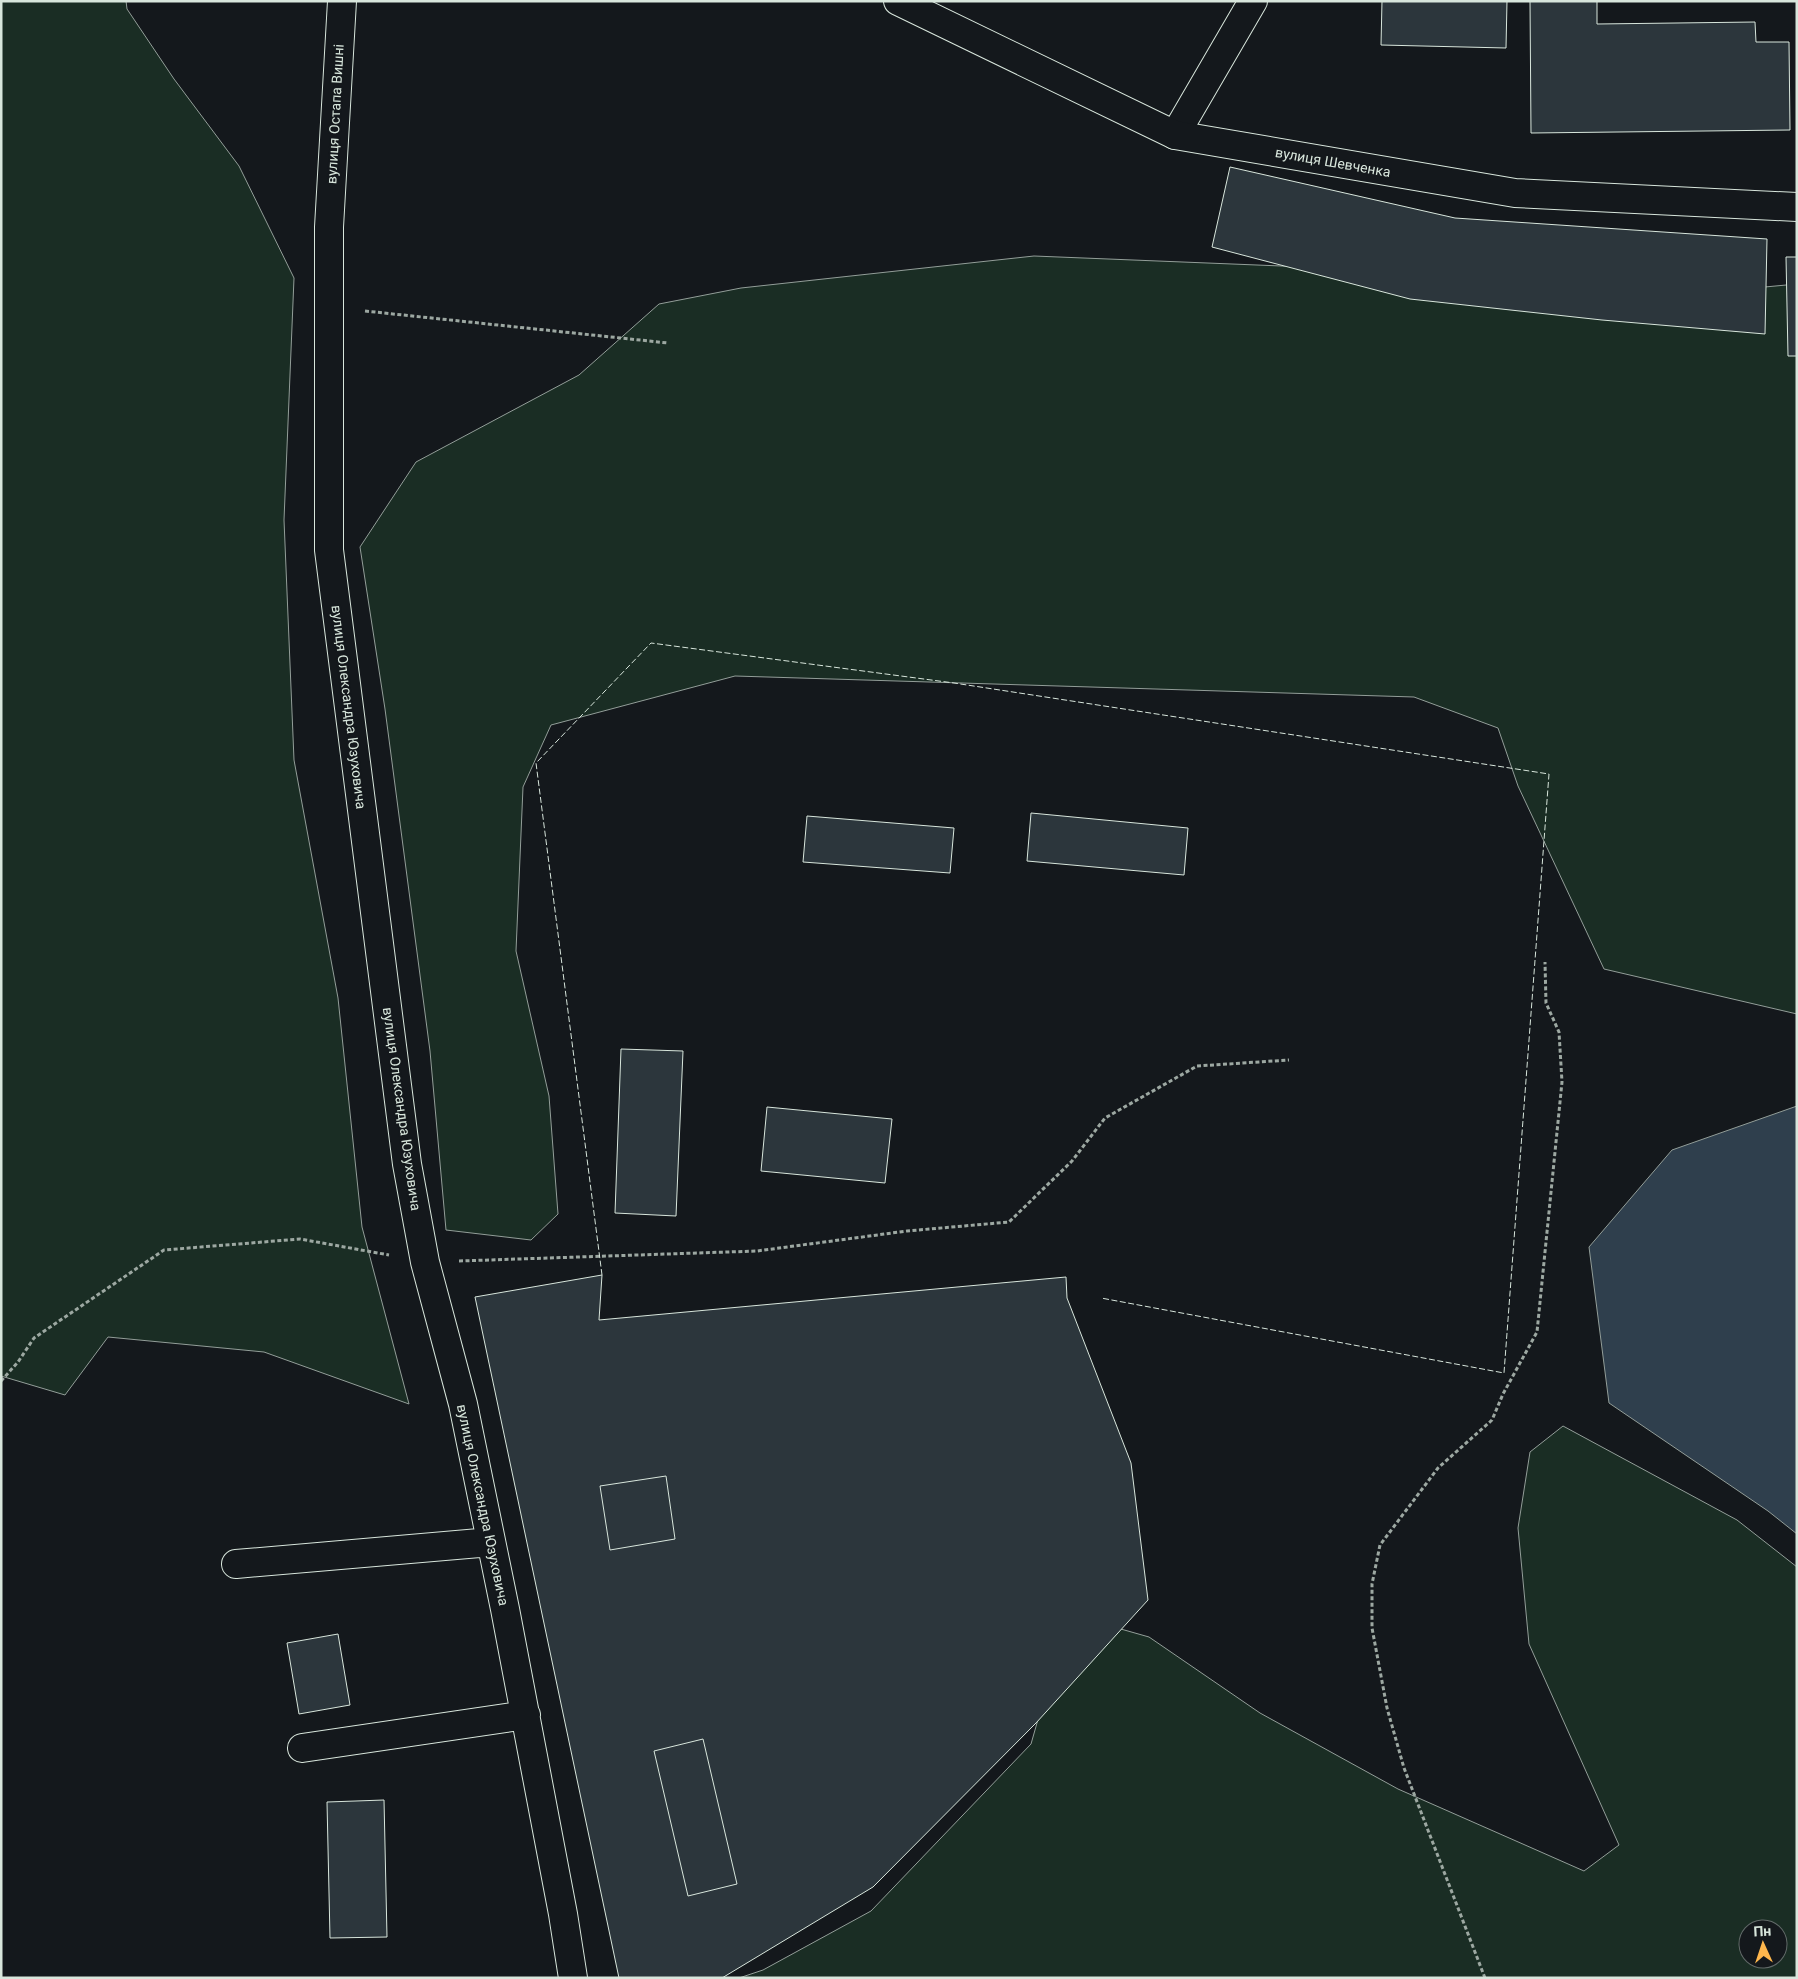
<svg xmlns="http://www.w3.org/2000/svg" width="1798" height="1979" viewBox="0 0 1798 1979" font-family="Roboto,sans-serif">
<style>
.green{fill:#1a2d24;stroke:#939e99;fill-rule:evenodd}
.water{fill:#2f3f4d;stroke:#939e99}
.building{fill:#2c363c;stroke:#d8e6dc}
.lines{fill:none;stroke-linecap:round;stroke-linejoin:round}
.street-casing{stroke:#d8e6dc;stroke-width:30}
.secondary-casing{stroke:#d8e6dc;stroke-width:30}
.path{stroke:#9da8a2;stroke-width:3;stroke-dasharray:4 2.5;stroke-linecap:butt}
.street{stroke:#14181c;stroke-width:28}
.secondary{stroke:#14181c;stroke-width:28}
.fence{stroke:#d8e6dc;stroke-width:1;stroke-dasharray:6 2.5;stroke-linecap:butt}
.labels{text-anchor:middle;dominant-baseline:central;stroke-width:4;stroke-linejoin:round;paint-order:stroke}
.street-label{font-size:14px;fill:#d8e6dc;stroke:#14181c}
</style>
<rect width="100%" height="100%" fill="#14181c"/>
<path class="green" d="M1,1h125l1,8 47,70 65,87 55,112 -10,242 10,240 44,238 24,229 47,177 -145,-52 -156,-15 -43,58 -64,-19z
M1034,256l495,20 139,20 129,-12v730l-193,-45 -86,-183 -20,-58 -84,-31 -679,-21 -184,49 -28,62 -7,164 33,145 9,118 -27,26 -85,-10 -16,-179 -45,-342 -25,-162 56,-85 163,-87 80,-71 82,-16z
M1563,1426l174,94 60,47v411h-1058l24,-8 108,-59 160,-167 37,-130 81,23 111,76 138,76 186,82 35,-26 -90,-201 -11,-116 12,-76zM1748,1929h30v30h-30z"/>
<path class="water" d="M1797,1106v428l-29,-23 -159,-108 -20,-156 83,-97z"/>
<path class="building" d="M1382,1h125l-1,47 -125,-3z
M1530,1h67v23l158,-2 1,20h33l1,88 -259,3z
M1230,167l225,51 312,21 -2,95 -163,-14 -192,-21 -198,-52z
M1786,257h11v99h-9z
M1031,813l157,15 -4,47 -157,-14z
M807,816l147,12 -4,45 -147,-11z
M621,1049l62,2 -7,165 -61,-3z
M767,1107l125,12 -7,64 -124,-12z
M602,1275l-3,45 467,-43 1,21 64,165 17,137 -112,123 -163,164 -151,91h-103l-144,-681z
M666,1476l9,63 -65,11 -10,-64z
M338,1634l12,71 -51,9 -12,-71z
M703,1739l34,145 -49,12 -34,-145z
M384,1800l3,137 -57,1 -3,-136z"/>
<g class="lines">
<g class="street-casing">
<path id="street" d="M342,1l-13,226v323l78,614 18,98 38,142 42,205 58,305 10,64
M1175,135l78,-134
M236,1564l255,-22
M302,1748l224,-33"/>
</g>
<g class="secondary-casing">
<path id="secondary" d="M898,1l277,134 340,58 282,14"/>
</g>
<path class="path" d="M365,311l303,32
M459,1261l298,-10 150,-20 102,-9 63,-61 33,-43 92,-52 92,-6
M1,1381l17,-19 16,-24 130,-88 136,-11 89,16
M1485,1978l-81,-210 -17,-60 -15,-80v-44l8,-39 58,-77 54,-48 11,-26 34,-62 25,-250 -3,-50 -13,-29 -1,-41"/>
<use href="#street" class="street"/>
<use href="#secondary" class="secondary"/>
<path class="fence" d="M602,1275l-66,-512 115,-120 303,40 595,91 -45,599 -403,-75"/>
</g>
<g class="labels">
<g class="street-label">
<text transform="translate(335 114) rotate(-87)">вулиця Остапа Вишні</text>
<text transform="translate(1333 162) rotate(10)">вулиця Шевченка</text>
<text transform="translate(349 707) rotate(83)">вулиця Олександра Юзуховича</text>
<text transform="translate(402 1109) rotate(82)">вулиця Олександра Юзуховича</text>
<text transform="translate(483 1505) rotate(78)">вулиця Олександра Юзуховича</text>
</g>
</g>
<rect width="1798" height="1979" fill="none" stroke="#d8e6dc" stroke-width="5"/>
<g transform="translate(1763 1944) rotate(357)"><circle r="24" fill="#14181c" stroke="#626a69"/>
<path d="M0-4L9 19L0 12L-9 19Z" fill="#ffb74d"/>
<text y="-8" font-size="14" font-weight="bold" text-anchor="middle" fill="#d8e6dc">Пн</text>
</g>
</svg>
